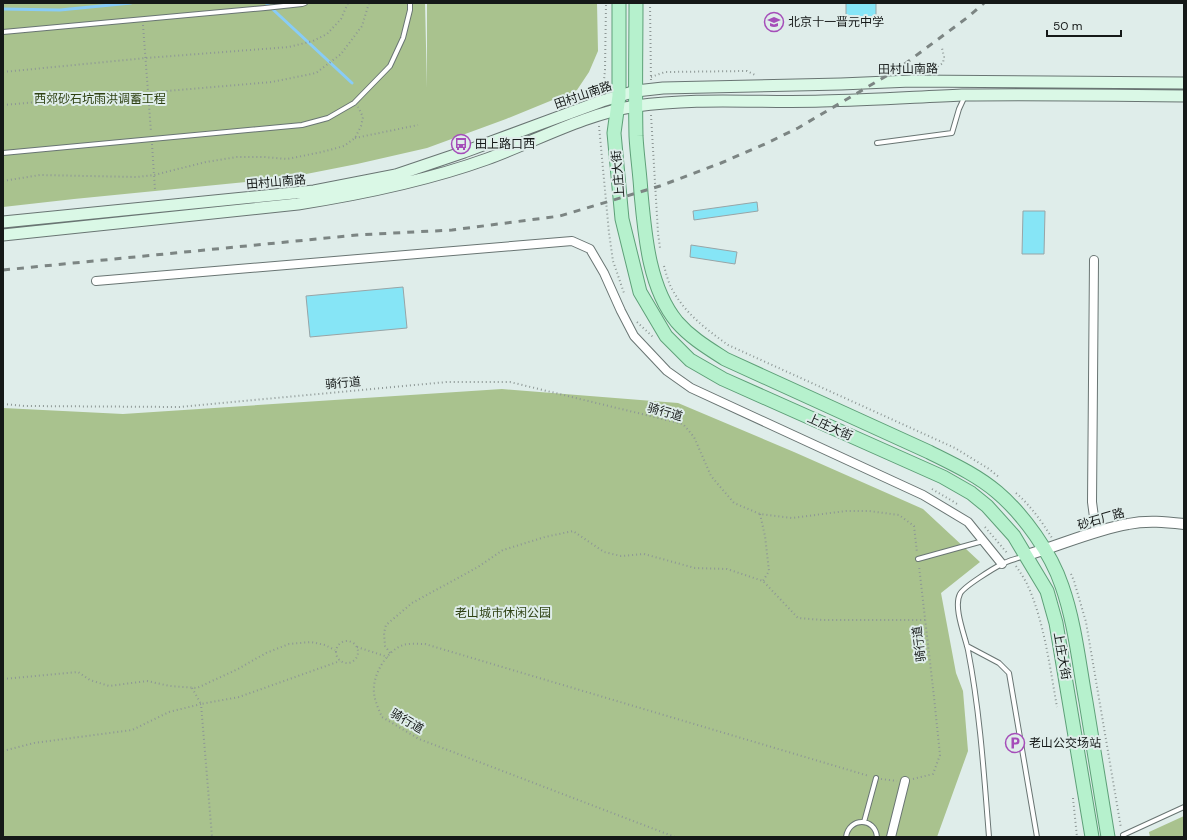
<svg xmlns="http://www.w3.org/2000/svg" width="1187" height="840" viewBox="0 0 1187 840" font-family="'DM Sans','Noto Sans SC',sans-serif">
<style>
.green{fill:#a9c28e}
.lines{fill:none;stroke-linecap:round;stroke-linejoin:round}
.stream{stroke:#88ccf7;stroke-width:3}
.building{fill:#86e5f6;stroke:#98a5a7}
.service-casing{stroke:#697573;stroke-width:6}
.minor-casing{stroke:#697573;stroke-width:10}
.tertiary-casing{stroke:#697573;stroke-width:12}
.secondary-casing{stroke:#697573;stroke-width:13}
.primary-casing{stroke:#5ea078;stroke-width:15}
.path{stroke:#8d9795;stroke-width:2;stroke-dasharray:1 3;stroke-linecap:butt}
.service{stroke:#fff;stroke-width:4}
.minor{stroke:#fff;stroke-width:8}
.tertiary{stroke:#fff;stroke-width:10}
.secondary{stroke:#daf8e6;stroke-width:11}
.primary{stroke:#b6f1cd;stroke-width:13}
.rail{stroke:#7c8583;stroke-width:3;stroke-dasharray:7 7;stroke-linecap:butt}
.labels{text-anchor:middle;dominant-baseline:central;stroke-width:4;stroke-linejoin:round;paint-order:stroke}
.poi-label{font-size:12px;fill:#151918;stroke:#dfedea;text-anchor:start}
.street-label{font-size:12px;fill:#151918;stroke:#dfedea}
.park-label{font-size:12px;fill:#2e4113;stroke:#dfedea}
</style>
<rect width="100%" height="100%" fill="#dfedea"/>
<path class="green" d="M3,3h422l2,85v-85h170l1,48 -9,21 -12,18 -71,29 -79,29 -70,16 -71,14 -212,21 -71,8z
M502,389l176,14 116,49 129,57 57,53 -39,31 15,80 7,18 5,60 -31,86h-934v-429l120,6z
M1184,816v21h-34l-1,-5z"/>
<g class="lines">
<path class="stream" d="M266,3l86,80
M3,9l57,1 71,-7"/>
</g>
<path class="building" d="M846,3h30v20h-30z
M757,202l1,9 -64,9 -1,-9z
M1023,211h22l-1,43h-22z
M691,245l46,7 -2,12 -45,-7z
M403,287l4,41 -97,9 -4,-41z"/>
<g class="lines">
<g class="service-casing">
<path id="service" d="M3,32l262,-24 37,-4 3,-1
M877,143l75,-10 7,-24 6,-13
M3,153l299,-28 26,-7 26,-15 36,-37 13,-28 7,-28v-7
M918,559l65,-18
M967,646l32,17 10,10 28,164
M864,822l12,-44
M1123,835l61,-28
M846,837c3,-20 29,-20 31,0
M989,837c-5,-63 -9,-125 -21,-187 -3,-14 -15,-43 -8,-56 3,-7 34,-26 42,-30 7,-4 15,-5 22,-8"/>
</g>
<g class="minor-casing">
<path id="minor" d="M1094,260l-2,242 4,30
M96,281l476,-40 18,8 14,24 17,38 13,25 33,35 24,17 232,107 45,27 34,42
M891,837l14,-56"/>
</g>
<g class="tertiary-casing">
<path id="tertiary" d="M1027,555c34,-10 67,-25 101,-31 19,-4 38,-2 56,0"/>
</g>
<g class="secondary-casing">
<path id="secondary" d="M3,222l311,-31 82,-16 68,-23 138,-51 34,-10 27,-3 178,-4 70,-3 273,2
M3,235l295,-31c64,-10 128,-23 189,-45 49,-18 98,-45 149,-53 62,-9 124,-3 186,-5 47,-1 93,-4 140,-6 74,-1 148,0 222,1"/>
</g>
<g class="primary-casing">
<path id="primary" d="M619,3v93l-5,37 8,86 18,73 26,44 24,24 33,19 220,98 28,16 16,13 27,30 33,55 9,32 36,214
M636,3c0,44 -1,89 0,133 1,19 4,38 5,57 4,43 8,95 36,129 14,16 31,26 48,37l204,93c24,12 48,23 68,40 27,23 54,61 65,94 13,37 17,78 24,116 7,45 15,90 22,135"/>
</g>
<path class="path" d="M650,3l1,78
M143,25l8,107
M931,71l12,-8 1,-6 -2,-9
M3,72l143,-14 143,-11 24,-6 14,-7 14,-15 7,-16
M651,77l14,-5 82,-1 8,4
M603,90l2,-20 1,-67
M3,105l269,-23 44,-9 25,-19 21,-28 7,-23
M651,115l7,118 2,15
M599,126l10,107 4,28 11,32
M355,138l63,-13
M152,144l3,46
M3,181l37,-6 97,2 17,-2 52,-13 31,-5h27l23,2 35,-7 22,-6 11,-8 6,-12 2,-9 -5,-10
M664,266c2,7 4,15 7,21 13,26 35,42 57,58l227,103 34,21 11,9
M637,322l16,15
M3,404l22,2 154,1 268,-25h63l173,42 11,13 17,39 23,27 26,11 32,4 54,-7h23l30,4 15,11 3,27
M932,489l27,16
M1016,493c15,13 26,29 36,45
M760,514l5,22 4,35 -6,10
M985,527l23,27
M1016,566c4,6 8,12 11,18 17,36 23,84 30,123
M1071,574l3,7 12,41 35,206
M336 652a11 11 0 1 1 22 0a11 11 0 1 1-22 0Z
M357,647l31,10
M390,653l-5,-7 -1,-13 2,-8 26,-22 66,-36 25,-17 42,-13 28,-6 31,21 17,4 23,-2 51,14 32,1 36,12 35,37 24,2h103
M3,679l75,-7 12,8 19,6 38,-5 23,5 27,2 41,-19 28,-16 23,-9 22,-2 14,3 10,5
M192,688l9,16 38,-7 101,-36
M3,751l31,-8 98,-13 37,-18 32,-8 11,133
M881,779l16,2
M913,779l20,-5 7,-19 -6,-58 -15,-131
M1073,798l4,39
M675,837l-256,-98 -37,-22c-3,-7 -7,-15 -8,-24 -2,-17 12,-42 29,-48 7,-2 16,-1 22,-1l444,132"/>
<use href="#service" class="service"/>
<use href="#minor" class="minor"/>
<use href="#tertiary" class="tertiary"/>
<use href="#secondary" class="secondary"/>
<use href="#primary" class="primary"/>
<path class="rail" d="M3,270l354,-35 95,-5 108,-14 100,-30 61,-23 44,-19 33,-16 100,-59 70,-52 16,-14"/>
</g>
<defs>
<g id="school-ring" transform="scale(1)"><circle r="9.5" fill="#dfedea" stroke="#a54db9" stroke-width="1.5"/><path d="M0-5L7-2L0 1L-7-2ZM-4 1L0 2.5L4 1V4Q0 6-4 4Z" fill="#a54db9"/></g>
<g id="bus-ring" transform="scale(1)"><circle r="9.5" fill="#dfedea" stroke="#a54db9" stroke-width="1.5"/><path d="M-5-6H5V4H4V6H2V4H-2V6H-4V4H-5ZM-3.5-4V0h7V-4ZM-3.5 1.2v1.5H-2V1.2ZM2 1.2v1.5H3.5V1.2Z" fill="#a54db9"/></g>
<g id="parking-ring" transform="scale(1)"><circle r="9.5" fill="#dfedea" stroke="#a54db9" stroke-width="1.5"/><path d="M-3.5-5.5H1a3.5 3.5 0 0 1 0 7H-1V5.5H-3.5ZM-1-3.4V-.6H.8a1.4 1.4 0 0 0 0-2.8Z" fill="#a54db9"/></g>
</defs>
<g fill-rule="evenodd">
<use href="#school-ring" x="774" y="22"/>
<use href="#bus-ring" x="461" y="144"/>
<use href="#parking-ring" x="1015" y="743"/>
</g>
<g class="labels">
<g class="poi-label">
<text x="788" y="22">北京十一晋元中学</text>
<text x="475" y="144">田上路口西</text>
<text x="1029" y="743">老山公交场站</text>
</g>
<g class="street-label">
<text transform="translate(908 69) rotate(-1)">田村山南路</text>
<text transform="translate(583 95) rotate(-19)">田村山南路</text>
<text transform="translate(618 174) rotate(-95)">上庄大街</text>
<text transform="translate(276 182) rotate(-5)">田村山南路</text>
<text transform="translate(343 383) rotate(-5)">骑行道</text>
<text transform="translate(665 412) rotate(16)">骑行道</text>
<text transform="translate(830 427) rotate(24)">上庄大街</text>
<text transform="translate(1101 519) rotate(-16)">砂石厂路</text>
<text transform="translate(919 644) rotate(-97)">骑行道</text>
<text transform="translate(1062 656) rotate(80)">上庄大街</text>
<text transform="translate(407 721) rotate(30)">骑行道</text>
</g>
<g class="park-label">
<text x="100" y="99">西郊砂石坑雨洪调蓄工程</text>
<text x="503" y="613">老山城市休闲公园</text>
</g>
</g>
<rect width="1187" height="840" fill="none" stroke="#151918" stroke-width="8"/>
<path d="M1047 30v6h74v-6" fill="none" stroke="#151918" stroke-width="2"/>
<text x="1053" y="30" font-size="12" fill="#151918" stroke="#dfedea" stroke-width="3" paint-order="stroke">50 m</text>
</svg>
